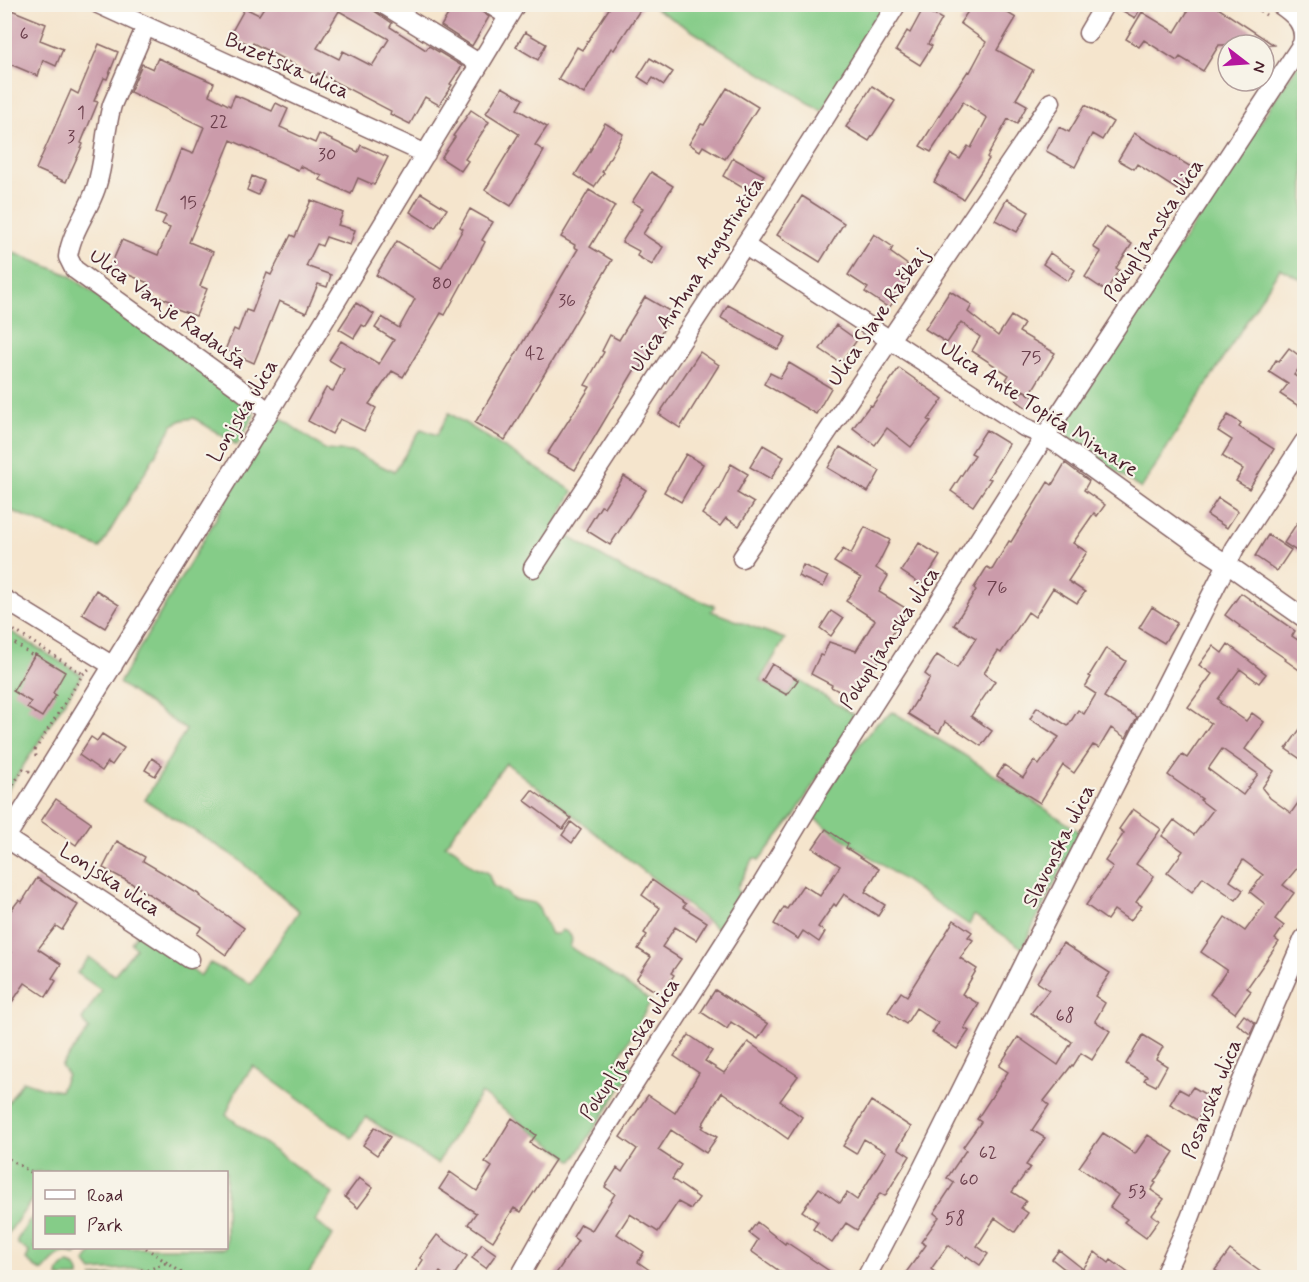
<svg xmlns="http://www.w3.org/2000/svg" width="1309" height="1282" viewBox="0 0 1309 1282" font-family="Mynerve,sans-serif">
<style>
.green{fill:#85cc88;stroke:#68765a;stroke-width:1.5}
.building{fill:#cb9baa;fill-rule:evenodd}
.lines{fill:none;stroke-linecap:round;stroke-linejoin:round}
.minor-casing{stroke:#866464;stroke-width:21}
.path{stroke:#866464;stroke-width:3;stroke-dasharray:1.5 4.5;stroke-linecap:butt}
.minor{stroke:#fff;stroke-width:18}
.labels{text-anchor:middle;dominant-baseline:central;stroke-width:4.5;stroke-linejoin:round;paint-order:stroke}
.number-label{font-size:18px;fill:#6a3e4b}
.street-label{font-size:21px;fill:#4a1f2b;stroke:#f7f3e8}
</style>
<rect width="100%" height="100%" fill="#f7f3e8"/>
<filter id="ink" filterUnits="userSpaceOnUse"><feTurbulence type="fractalNoise" baseFrequency=".0167" numOctaves="2"/><feDisplacementMap in="SourceGraphic" scale="12" xChannelSelector="R" yChannelSelector="G"/><feConvolveMatrix kernelMatrix="1 2 1 2 8 2 1 2 1" color-interpolation-filters="sRGB"/></filter>
<filter id="wash" filterUnits="userSpaceOnUse"><feTurbulence type="fractalNoise" baseFrequency=".008" numOctaves="4" result="noise"/><feDisplacementMap in="SourceGraphic" scale="24" xChannelSelector="R" yChannelSelector="G"/><feGaussianBlur stdDeviation="1.35" result="paint"/><feColorMatrix in="noise" values="0 0 0 0 0 0 0 0 0 0 0 0 0 0 0 0 0 1.4 0 .05"/><feComposite in="paint" operator="in"/></filter>
<g filter="url(#wash)">
<rect width="100%" height="100%" fill="#f5e5cd"/>
<path class="green" d="M655,4l235,1 -68,106 -169,-104z
M1304,55v226l-24,-13 -139,221 -74,-53 -2,-8 3,-10z
M4,249l65,26 183,133 2,7 -17,30 -43,-27 -12,2 -9,5 -73,123 -95,-40z
M449,413l124,78 -19,37 77,46 84,32 -4,5 74,28 -25,41 27,15 11,-15 58,36 -62,100 -35,44 -5,-2 -18,31 3,3 -12,32 -7,7 -214,-168 -61,82c17,5 15,13 28,22 4,2 10,3 15,6l5,13 14,7 5,6 22,4 5,6 12,25h7l4,-4c9,3 12,8 8,17l81,54 -33,58 16,9 -61,93 -92,-68 -44,71 -71,-47 -14,21 -99,-72 -17,25 -10,24 107,79 -18,27 18,14 -27,42h-214l54,-5 -1,-4h-4l-49,3 -7,-9 10,-14h131v-76h-192v25l-29,41v-131l18,-26 21,7 16,3 7,-17 -6,-8 28,-37 -7,-9 19,-30 -24,-17 12,-16 25,18 22,-27 -5,-5 8,-12 61,45 10,-13 41,21 48,-73 -62,-53 -92,-58 41,-70 -67,-47 92,-156 64,-113 51,36 27,2 41,20 27,-43 16,6z
M5,628l77,47 -77,119z
M893,712l71,43 116,77 -58,116 -48,-33 -5,10 -157,-108 36,-58 28,-35z
M34,1214v34h48l-7,7c-15,-6 -22,6 -32,16l-7,-3 -10,-8 3,-8 -11,-8 -1,-4z
M69,1264c7,2 11,6 10,13h-21c0,-7 4,-12 11,-13z"/>
<g id="blocks">
<path class="building" d="M266,4h106l1,6 4,3 15,10 -2,4 36,23 3,-4 33,20 -12,18 2,1 -13,20 -14,-8 -15,27 -20,-10 1,-3 -73,-38 -2,3 -63,-33 -1,3 -22,-11 15,-27 14,7zM339,11l50,28 -17,27 -29,-15 -4,8 -22,-11z
M436,4h35l18,13 -17,29 -31,-20 8,-13z
M612,4h32l-30,46 -3,-2 -27,46 -26,-15 19,-32 5,3z
M973,4h16l7,6 2,-3 18,11 -19,32 36,20 -17,29 11,6 -10,19 -9,-5 -21,38 2,2 -26,40 -29,-17 17,-28 9,5 8,-13 3,2 16,-30 -24,-16 -32,50 -11,-6 30,-48 18,-27 2,1 16,-30 -26,-19z
M1116,4h27l-8,14 -19,-11z
M1192,4h20l62,41h-55l-16,26 -23,-14 -3,4 -33,-21 -5,7 -13,-8 16,-27 33,20z
M4,7l42,17 -6,16 23,9 -7,17 -13,-6 -5,16 -33,-14z
M923,9l19,10 -14,25 4,2 -12,19 -24,-15 11,-19 3,2z
M525,32l21,12 -8,16 -22,-13z
M99,44l19,8 -11,27 -3,-1 -10,23 4,1 -17,41 2,1 -17,38 -30,-13 35,-79 7,4z
M158,58l56,25 -5,12 21,11 5,-11 37,16 4,-8 12,6 -8,18 35,16 4,-9 39,18 3,-7 27,12 -14,28 -16,-7 -7,16 -31,-14 2,-4 -22,-10 -2,4 -67,-30 -42,102 24,10 -13,34 7,3 -11,27 -27,-10 1,-5 -25,-10 3,-8 -38,-16 12,-27 36,15 12,-28 -8,-3 4,-8 -10,-4 25,-63 12,5 11,-27 -74,-35 12,-28 11,5z
M650,58l23,14 -9,13 -11,-7 -4,6 -11,-7z
M872,86l23,15 -26,40 -23,-14z
M502,87l21,12 -6,10 30,18 -12,18 9,6 -33,55 -26,-16 34,-56 -33,-21z
M727,88l31,19 -33,52 -22,-13 -3,5 -11,-7 12,-20 3,1z
M1085,105l28,17 -11,18 -10,-6 -17,33 -29,-16 13,-24 10,5z
M471,110l18,12 -24,37 3,2 -7,10 -20,-13 14,-21 -2,-1z
M605,123l18,11 -21,38 2,1 -10,14 -19,-12 17,-27h-1z
M1134,133l59,35 -14,23 -42,-27 -3,5 -16,-9z
M733,158l31,17 -11,19 -30,-18z
M651,172l22,14 -30,48 20,13 -11,18 -15,-9 2,-5 -17,-9 21,-34 -11,-6z
M252,176l12,5 -6,14 -11,-5z
M589,190l26,16 -25,41 22,13 -107,180 -30,-17 103,-174 -4,-2 1,-2 -14,-8z
M421,193l26,16 -12,19 -25,-16z
M802,196l42,27 -24,39 -43,-27z
M1007,199l22,13 -12,20 -22,-12z
M311,200l32,13 -5,12 17,5 -5,15 -24,-8 -4,9 -5,-2 -11,22 25,9 -4,12 -9,-3 -12,29 -27,-12 -25,62 -29,-13 9,-21 4,2 8,-21 6,2 15,-39 4,2 20,-40 4,2z
M470,209l23,13 -11,18 3,2 -40,73 -4,-2 -38,64 -11,-6 -23,33 7,4 -12,23 -24,-12 -8,15 -24,-13 18,-33 7,3 11,-22 -15,-9 12,-19 38,23 15,-24 -19,-12 7,-11 17,11 16,-29 -39,-24 21,-34 44,27 22,-39 -3,-2z
M1106,227l26,17 -16,24 3,2 -13,21 -21,-14 16,-25 -8,-5z
M874,234l19,13 -3,5 26,19 -27,37 -24,-16 3,-4 -20,-13z
M1050,253l25,17 -7,11 -25,-17z
M950,291l22,14 -4,7 30,24 13,-20 13,8 -5,8 36,21 -25,41 -24,-14 3,-5 -37,-24 8,-14 -19,-15 -14,21 -22,-14z
M645,297l28,16 -34,58 -4,-2 -60,101 -28,-16 43,-67 -5,-2 19,-33 -2,-1 8,-16 9,5z
M356,303l18,11 -8,13 -4,-2 -8,13 -15,-9z
M728,305l58,32 -8,13 -57,-32z
M836,325l21,15 -16,23 -21,-14z
M1289,348l16,12 -11,15 11,8v17l-5,7 -20,-13 8,-10 -19,-12 7,-12 3,1z
M700,352l19,13 -39,63 -21,-14z
M789,363l42,25 -15,26 -52,-30 6,-11 10,5z
M899,368l44,31 -15,21 3,1 -20,26 -24,-19 -12,17 -22,-17 17,-23 2,1z
M1023,390l11,8 -7,10 -11,-8z
M1228,415l13,8 -2,4 35,22 -25,40 -13,-8 7,-12 -21,-13 10,-16 -14,-9z
M986,430l23,14 -21,34 3,1 -18,27 -22,-15 24,-36 -4,-2z
M763,445l21,12 -13,22 -21,-12z
M840,447l40,24 -12,21 -40,-24z
M686,454l17,10 -22,38 -17,-10z
M1065,463l24,18 -5,9 21,15 -8,11 -3,-3 -21,30 14,9 -19,29 17,11 -8,11 -24,-15 -18,29 -7,-5 -27,41 -3,-2 -14,22 11,8 -24,35 21,15 -11,15 -36,-24 -6,11 -31,-19 22,-36 -5,-4 12,-19 20,13 19,-30 -22,-13 22,-35 -2,-2 13,-21 5,3 17,-29 2,1 37,-60 4,3z
M731,464l17,10 -11,19 17,10 -15,23 -13,-8 -6,8 -18,-12 17,-26z
M624,476l22,14 -36,55 -24,-15 15,-24 3,1z
M1218,498l20,13 -11,17 -20,-13z
M1297,523l8,5v14l-7,10 -14,-9z
M865,527l25,13 -14,28 12,8 -9,16 28,17 -19,32 2,1 -16,27 -4,-3 -18,32 -21,-11 1,-2 -21,-11 9,-19 3,1 6,-14 27,9 19,-31 -29,-19 15,-23 -27,-16 9,-13 8,5z
M1268,535l23,15 -14,21 -22,-15z
M919,543l21,13 -18,29 -21,-14z
M803,565l25,12 -5,10 -25,-11z
M96,590l23,15 -14,23 -23,-14z
M1241,593l54,38 -3,5 13,9v29l-20,-14 1,-1 -47,-32 1,-1 -15,-11z
M1152,607l25,16 -13,20 -25,-15z
M831,611l12,8 -12,17 -11,-8z
M1228,644l38,30 -7,9 -19,-14 -22,30 3,2 -1,2 26,18 6,-8 12,9 -19,27 29,22 -12,17 8,10 21,15 14,-20v77l-6,-4 -16,19 11,8 -19,26 9,7 -9,13 4,3 -32,46 4,3 -16,22 -25,-19 17,-24 -26,-18 24,-35 20,14 20,-27 -15,-12 13,-17 -20,-15 -13,21 13,9 -7,10 -33,-23 -11,15 -25,-19 16,-22 -21,-15 12,-16 20,15 19,-25 -13,-10 2,-1 -34,-24 14,-20 5,3 24,-35 -23,-16 24,-33 -13,-9 14,-19 9,7zM1222,749l36,25 -15,21 -35,-26z
M1106,648l20,13 -22,36 33,20 -11,21 -15,-10 -12,20 -6,-3 -19,28 -11,-8 -23,38 -43,-27 7,-11 19,13 11,-17 5,4 20,-28 -29,-18 7,-12 31,19 10,-16 6,4 12,-20 -11,-7 6,-10 -2,-1z
M35,654l30,18 -12,21 3,2 -14,22 -15,-9 4,-6 -18,-11z
M772,664l26,16 -11,15 -25,-14z
M1305,722v40l-19,-13z
M102,734l22,14 -12,17 -4,-3 -6,9 -23,-16 12,-18 6,4z
M152,758l10,7 -7,11 -10,-6z
M532,790l39,28 -8,11 -39,-29z
M56,799l35,24 -15,22 -35,-24z
M1133,809l28,20 -25,35 18,12 -18,26 6,4 -12,15 -16,-11 -7,10 -21,-15 27,-38 -8,-6 19,-28 -5,-4z
M571,822l10,8 -9,13 -10,-8z
M826,829l22,15 -2,4 33,21 -14,23 20,13 -7,11 -34,-22 -8,12 -2,-2 -16,23 7,5 -6,10 -16,-11 -5,8 -24,-15 10,-17 3,2 16,-24 17,11 20,-30 -27,-18z
M117,841l28,16 -2,4 57,34 -1,1 45,32 -18,27 -29,-21 5,-7 -71,-44 -28,-15z
M37,878l41,27 -16,25 -6,-4 -18,23 23,15 -9,14 4,3 -10,16 -21,-14 -21,31v-52l7,-9 -7,-5v-29l15,-19 3,2z
M652,880l34,24 -3,3 24,15 -11,18 -21,-13 -13,20 19,12 -10,14 3,2 -13,20 -25,-16 15,-22 -13,-8 9,-14 -3,-2 16,-25 -18,-13z
M954,920l18,12 -4,5 5,3 -13,18 17,11 -15,25 17,10 -15,24 5,3 -12,18 -25,-16 6,-10 -22,-15 -10,16 -18,-12 13,-20 6,4z
M1063,943l47,30 -15,23 10,7 -10,18 15,10 -18,29 -11,-7 -8,13 -1,-1 -28,36 5,4 -17,25 13,8 -19,27 4,2 -18,25 14,9 -5,7 7,5 -13,19 -20,-14 -18,28 11,8 -8,11 -13,-9 -1,2 -18,-13 -17,24 11,9h-40l24,-33 -5,-3 18,-25 -5,-4 20,-30 -7,-5 19,-28 -3,-3 18,-25 -4,-3 31,-47 -9,-6 19,-29 40,28 14,-23 -41,-29 18,-23 -12,-8z
M715,990l53,34 -10,15 -27,-17 -4,7 -26,-17z
M1244,1015l11,8 -5,11 -13,-10z
M689,1035l23,16 -7,10 19,12 24,-31 50,34 -18,25 22,16 -14,22 -66,-47 -20,33 2,1 -2,2 15,9 -11,16 -35,-23 -13,20 23,15 -9,14 27,19 -8,11 -13,-7 -20,30 -28,-18 -13,20 27,18 -6,10 23,16h-108l25,-37 -5,-4 8,-13 11,6 23,-36 -10,-7 12,-19 5,4 15,-23 -17,-12 28,-42 27,18 24,-40 -25,-17z
M1143,1035l20,12 -7,12 11,7 -11,20 -12,-6 3,-4 -21,-12z
M1193,1087l17,10 -13,23 -27,-16 9,-15 9,5z
M871,1101l40,26 -13,21 12,8 -25,40 -5,-3 -23,37 -11,-7 -14,20 -19,-14 5,-7 -16,-11 17,-23 21,15 7,-10 10,7 29,-48 -22,-13 -8,15 -13,-8z
M512,1118l24,17 -6,8 25,17 -34,52 -7,-4 -21,33 -25,-17 8,-11 -37,-24 11,-17 27,19 15,-24 -7,-5z
M375,1127l15,10 -13,18 -14,-10z
M1103,1133l32,21 13,-19 26,17 -20,30 2,1 -5,7 13,9 -12,16 7,5 -13,18 -22,-16 3,-3 -17,-12 8,-12 -39,-28z
M359,1178l14,10 -15,20 -13,-11z
M757,1222l28,22 1,-2 54,36h-61l3,-5 -31,-22 7,-11 -9,-7z
M437,1235l30,21 -15,22h-4l-8,-6 -4,6h-25l12,-18 -3,-2z
M482,1244l14,10 -10,14 -14,-10z
M1059,1250l24,19 12,-17 14,11 2,-3 24,18h-59l-24,-19z
M1230,1250l39,28h-43l-11,-8z"/>
</g>
</g>
<g filter="url(#ink)">
<use href="#blocks" fill-opacity="0" stroke="#866464" stroke-width="1.5"/>
<g class="lines">
<g class="minor-casing">
<path id="minor" d="M98,4l328,150
M383,4l97,60
M489,4l19,12
M146,26l-34,79c-8,28 -7,56 -16,83 -8,24 -25,44 -28,69l6,12 166,120 29,23
M1088,33l17,-29
M744,245l280,182 21,9 13,8 147,106 22,14 77,54
M742,558l309,-456
M533,568l220,-336 144,-228
M4,599l109,67
M6,838l184,121
M4,841l258,-417 254,-420
M519,1278l67,-119 176,-275 56,-93 227,-355 257,-392c5,-19 -8,-30 -23,-40
M866,1278l34,-65 134,-269 193,-380 8,-16 69,-106
M1163,1278l27,-60 51,-135 63,-145"/>
</g>
<path class="path" d="M73,4l9,5
M1250,4l16,11
M4,624l79,50
M5,637l29,19
M36,756l-1,-6 48,-76 6,-5
M4,800l19,-31 6,2v-1
M4,1156l30,18
M146,1248l43,30
M141,1270h7l20,-8"/>
<use href="#minor" class="minor"/>
</g>
</g>
<g class="labels">
<g class="number-label">
<text x="24" y="34">6</text>
<text x="81" y="113">1</text>
<text x="219" y="122">22</text>
<text x="71" y="137">3</text>
<text x="327" y="155">30</text>
<text x="188" y="203">15</text>
<text x="442" y="284">80</text>
<text x="567" y="301">36</text>
<text x="535" y="354">42</text>
<text x="1031" y="358">75</text>
<text x="997" y="588">76</text>
<text x="1065" y="1016">68</text>
<text x="988" y="1153">62</text>
<text x="969" y="1180">60</text>
<text x="1137" y="1192">53</text>
<text x="955" y="1219">58</text>
</g>
<g class="street-label">
<text transform="translate(287 66) rotate(24)">Buzetska ulica</text>
<text transform="translate(1154 230) rotate(-57)">Pokupljanska ulica</text>
<text transform="translate(697 275) rotate(-57)">Ulica Antuna Augustinčića</text>
<text transform="translate(168 309) rotate(36)">Ulica Vanje Radauša</text>
<text transform="translate(878 317) rotate(-56)">Ulica Slave Raškaj</text>
<text transform="translate(1039 409) rotate(33)">Ulica Ante Topića Mimare</text>
<text transform="translate(243 411) rotate(-59)">Lonjska ulica</text>
<text transform="translate(890 638) rotate(-57)">Pokupljanska ulica</text>
<text transform="translate(1059 846) rotate(-63)">Slavonska ulica</text>
<text transform="translate(110 880) rotate(33)">Lonjska ulica</text>
<text transform="translate(630 1049) rotate(-57)">Pokupljanska ulica</text>
<text transform="translate(1212 1099) rotate(-68)">Posavska ulica</text>
</g>
</g>
<rect width="1309" height="1282" fill="none" stroke="#f7f3e8" stroke-width="24"/>
<rect x="33" y="1171" width="195" height="78" fill="#f7f3e8" stroke="#b29e9c" stroke-width="1.5"/>
<rect x="45" y="1190" width="30" height="9" fill="#ffffff" stroke="#b29e9c" stroke-width="1.5"/>
<text x="87" y="1201" font-size="18" fill="#4a1f2b">Road</text>
<rect x="45" y="1216" width="30" height="18" fill="#85cc88" stroke="#b29e9c" stroke-width="1.5"/>
<text x="87" y="1231" font-size="18" fill="#4a1f2b">Park</text>
<g transform="translate(1246 63) rotate(107)"><circle r="28" fill="#f7f3e8" stroke="#b29e9c" stroke-width="1.5"/>
<path d="M0-4.5L10 22L0 15L-10 22Z" fill="#b5179e"/>
<text y="-9" font-size="16" font-weight="bold" text-anchor="middle" fill="#4a1f2b">N</text>
</g>
</svg>
